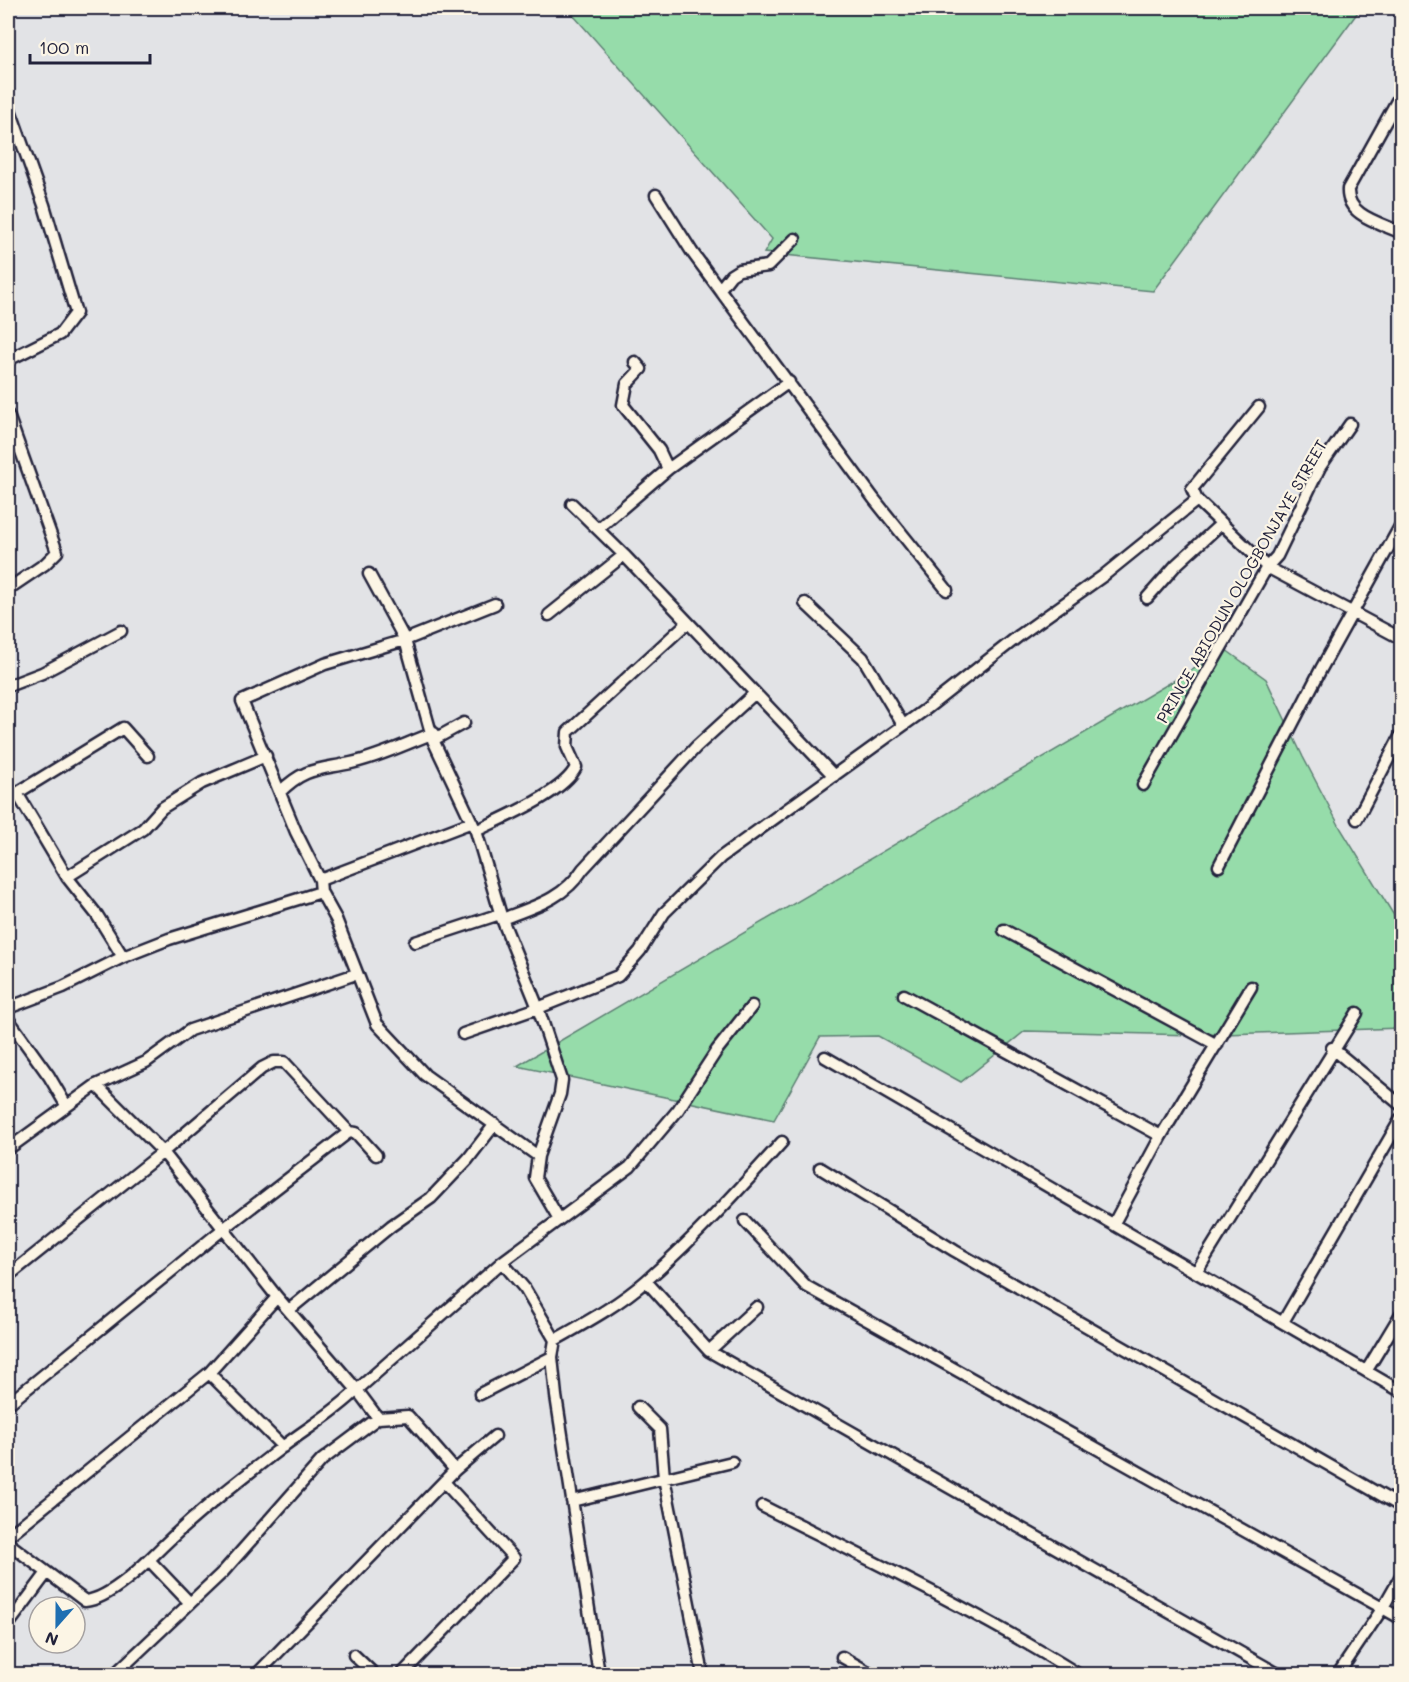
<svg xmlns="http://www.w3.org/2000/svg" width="1409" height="1682" viewBox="0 0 1409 1682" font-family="Mali,sans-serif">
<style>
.green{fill:#96dcaa;stroke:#5c7f72;stroke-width:1.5}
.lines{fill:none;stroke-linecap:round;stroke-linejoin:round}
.minor-casing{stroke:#22223b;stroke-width:15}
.minor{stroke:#fcf5e5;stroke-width:10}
.labels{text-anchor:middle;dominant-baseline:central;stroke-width:4.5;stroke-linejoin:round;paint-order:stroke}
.street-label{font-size:16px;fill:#22223b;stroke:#fcf5e5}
</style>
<rect width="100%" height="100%" fill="#e2e3e6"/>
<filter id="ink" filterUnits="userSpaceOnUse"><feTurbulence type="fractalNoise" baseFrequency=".0167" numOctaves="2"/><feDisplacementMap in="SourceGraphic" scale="12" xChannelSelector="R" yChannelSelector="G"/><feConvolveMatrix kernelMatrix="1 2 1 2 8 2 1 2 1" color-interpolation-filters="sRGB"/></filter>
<g filter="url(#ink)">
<path class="green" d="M571,8h784l3,4 -205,279 -389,-38 8,-14 -199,-224z
M1226,650l40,29 37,78 38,72 60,98v101l-207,7 -169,-4 -64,51 -83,-46 -58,1 -46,83 -257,-54z"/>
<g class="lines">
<g class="minor-casing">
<path id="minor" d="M1402,92l-54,97c-2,27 33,34 54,44
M8,104l36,101 32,108 -16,21 -52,26
M656,195l36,57 182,247 73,91
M720,289l11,-14 8,-5 29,-4 27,-27
M635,362l6,7 -14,15 -4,21 36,45 9,19
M1259,407l-67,82 5,11 70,67 135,72
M8,415l49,137 -12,12 -37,25
M572,504l52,51
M599,528l69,-59 121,-87
M369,574l36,66 -80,24 -83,37 54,131 24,48 1,12 15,27 41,105 48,51 113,81
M1147,598l29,-33 46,-42
M805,603l58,55 40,67
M549,615l75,-60 210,221
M8,686l34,-13 79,-42
M464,723l-31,17 43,91 26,88 36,89 24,72 -2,14 -22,62 -3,22 24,41
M433,740l-28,-100 90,-36
M1143,785l124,-218 10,-11 43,-89 30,-43
M280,792c25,-25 39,-22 71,-29 28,-6 56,-20 83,-30
M1357,819l45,-86
M476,831c26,-13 88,-38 100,-64l-9,-20 1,-15 119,-109
M1219,866l102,-197 81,-146
M67,877l76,-48 19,-21 40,-25 64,-27
M320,880l152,-58
M502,919c31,-12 62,-20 81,-50l113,-122 58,-53
M1004,930l213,115
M415,942l85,-28
M123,957l-26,-42 -30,-38 -50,-84 106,-65 25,28
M904,995l257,141
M8,1008l55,-21 60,-30 46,-18 152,-47
M8,1019l41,57 17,29
M463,1034l75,-26 80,-32 22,-25 24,-38 57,-56 205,-148 94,-74 83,-59 94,-76
M1332,1048l70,58
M825,1057l577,335
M96,1085l50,-23 44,-32 166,-56
M349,1132l7,1 20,22
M8,1149l88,-64 67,67 114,145 80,93 145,-128 128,-95 48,-57 39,-60 35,-44
M820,1168l135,83 447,256
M745,1221l61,65 596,333
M1114,1223l47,-87 90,-149
M502,1262l23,27 30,51 -3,17 4,39 43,278
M1197,1271l160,-258
M8,1276l155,-124 99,-84 12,-6h10l65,70 -127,98 -214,174
M646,1281l63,70 48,-44
M289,1310l102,-84 40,-28 37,-39 27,-35
M1283,1322l119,-205
M555,1340c32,-18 65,-36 92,-60 48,-42 92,-90 135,-138
M709,1351l569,323
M1367,1370l35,-58
M209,1373l74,74
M480,1394l72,-37
M638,1407l22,22 4,49 39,196
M455,1470l40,-34
M572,1501l160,-39
M762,1506c107,54 215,105 316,168
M8,1536l201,-163 68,-76
M8,1543l77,58c25,-2 60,-37 77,-54 37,-36 79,-68 119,-99 26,-20 53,-35 76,-58l21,28 30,-2 47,54 -198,204
M149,1560l40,42
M8,1625l38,-51
M354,1655l20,19
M842,1657l30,17
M115,1674l108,-102 99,-112 56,-42
M402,1674l112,-116 -70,-76
M1338,1674l44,-65 20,-35"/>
</g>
<use href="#minor" class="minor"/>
</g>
</g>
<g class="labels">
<g class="street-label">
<text transform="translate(1241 581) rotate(-60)">PRINCE ABIODUN OLOGBONJAYE STREET</text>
</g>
</g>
<rect width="1409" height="1682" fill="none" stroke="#fcf5e5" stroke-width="30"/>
<rect x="15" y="15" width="1379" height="1652" fill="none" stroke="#22223b" stroke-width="2" filter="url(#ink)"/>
<g transform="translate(57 1625) rotate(201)"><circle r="28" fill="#fcf5e5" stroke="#a5a1a1" stroke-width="1.5"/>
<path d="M0-4.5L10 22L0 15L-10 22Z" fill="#1f6fb2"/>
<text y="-9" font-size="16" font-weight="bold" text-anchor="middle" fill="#22223b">N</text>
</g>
<path d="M30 54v9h120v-9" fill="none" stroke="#22223b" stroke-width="3"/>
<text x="39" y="54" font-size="18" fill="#22223b" stroke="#fcf5e5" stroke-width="4.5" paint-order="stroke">100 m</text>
</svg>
